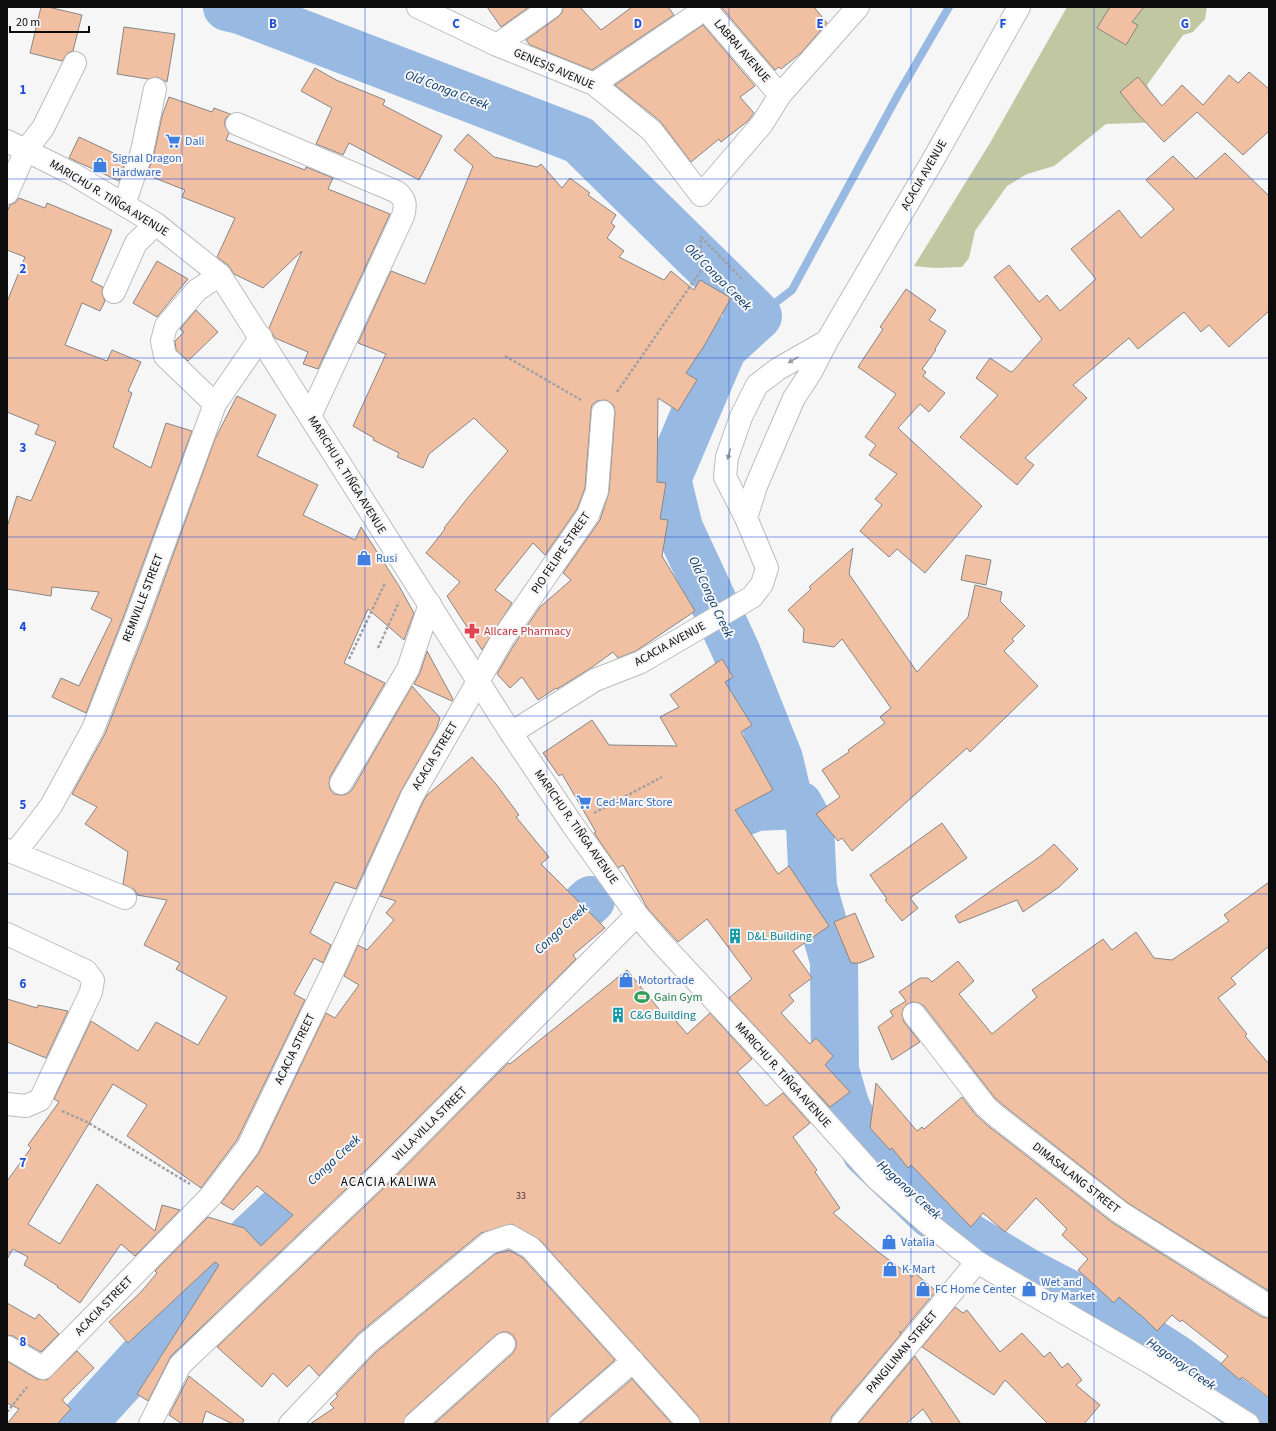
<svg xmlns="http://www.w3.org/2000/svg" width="1276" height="1431" viewBox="0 0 1276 1431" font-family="'Source Sans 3',sans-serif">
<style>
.green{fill:#c0c7a1}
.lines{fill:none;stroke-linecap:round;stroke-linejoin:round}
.stream{stroke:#98bae2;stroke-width:8}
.river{stroke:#98bae2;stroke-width:48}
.building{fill:#f1c0a3;stroke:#878685}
.minor-casing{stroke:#bcbcbd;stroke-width:24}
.major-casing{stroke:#bcbcbd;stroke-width:24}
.path{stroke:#a1a1a2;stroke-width:2.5;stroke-dasharray:3 2;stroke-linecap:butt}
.minor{stroke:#fff;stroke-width:22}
.major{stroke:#fff;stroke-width:22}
.oneway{fill:#9e9e9e}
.grid{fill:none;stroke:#1d4ed8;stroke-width:1;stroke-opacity:0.55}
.labels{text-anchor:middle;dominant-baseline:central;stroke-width:4;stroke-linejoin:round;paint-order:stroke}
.number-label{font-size:10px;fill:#453932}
.street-label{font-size:12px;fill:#0c0c0d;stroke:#f6f6f7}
.shop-label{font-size:12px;fill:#366cbe;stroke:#f6f6f7;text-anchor:start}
.health-label{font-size:12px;fill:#be3a42;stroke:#f6f6f7;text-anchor:start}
.culture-label{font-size:12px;fill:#0d838f;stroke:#f6f6f7;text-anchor:start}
.leisure-label{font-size:12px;fill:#27864d;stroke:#f6f6f7;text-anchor:start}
.water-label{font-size:13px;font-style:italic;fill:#08396a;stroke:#f6f6f7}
.neighbourhood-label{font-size:13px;letter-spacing:1px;fill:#0c0c0d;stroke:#f6f6f7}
.grid-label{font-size:13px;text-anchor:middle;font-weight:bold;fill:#1d4ed8;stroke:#f6f6f7;stroke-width:4;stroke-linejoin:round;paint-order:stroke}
</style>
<rect width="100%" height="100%" fill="#f6f6f7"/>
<path class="green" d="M1067,7h140l-2,12 -12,13 -10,3 -36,50 18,37 -59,2 -52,42 -27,8 -20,12 -32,45 -6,27 -7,9 -27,1 -21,-2 76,-123z"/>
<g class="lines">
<path class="stream" d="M758,316l34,-26 107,-197 50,-86"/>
<path class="river" d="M227,7l13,3 339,130 179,176 -35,32 -56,131 12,49 57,123 43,108 11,46
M679,841l14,-8 63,-26 43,-2 11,20 3,63 21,73 1,109 10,34 21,48 65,62 94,57 75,39 75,48 88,66
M534,952l57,-52
M82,1424l168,-185 82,-78"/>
</g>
<path class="building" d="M41,7h7l34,8 -9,36 -5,2 -6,8 -32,-8z
M487,7h42l-28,20z
M563,7h17l21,23 31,-23h36l6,8 -82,55 -62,-25 -4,-5 32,-23 4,-4z
M721,7h93l13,16 -26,30 -20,16 -2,-2 -4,3z
M1110,7h34l-12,15 6,3 -12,20 -29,-17z
M703,25l52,61 -15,11 14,16 -6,8 -27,21 -2,-3 -28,23 -31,-41 -45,-36z
M124,27l51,7 -8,48 -10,-5 -9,2 -31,-5z
M315,68l21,12 49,20 -2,5 59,31 -23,44 -70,-37 -6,12 -27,-11 16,-36 -31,-17z
M1249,72l20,17v42l-26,24 -46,-43 -33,30 -27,-29 -17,-21 18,-15 24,29 20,-21 21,20 26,-30 9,8z
M169,97l43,15 2,-4 16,6 -5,5v7l4,7 -3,7 79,30 1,-3 27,11 -5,11 62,25 -72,155 -15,-5 5,-12 -33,-14 -6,-10 33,-77 -39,37 -29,-14 -6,-9 -11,-8 18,-39 -53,-21 3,-7 -38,-15 7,-21 8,-38z
M468,134l26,23 43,10 4,-3 21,24 8,-10 20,15 -2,2 28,20 -5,8 4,3 -8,12 17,13 -5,6 45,23 7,-9 23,19 6,-10 31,18 -27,48 -18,27 11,7 -19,31 -20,-13 -1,84 9,1 -6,36 8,1 -6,36 33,55 -59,40 -18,7 -5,-6 -22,16 -34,21 -1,-1 -18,12 -16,-23 -12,11 -13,-14 17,-29 26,-38 31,-27 -8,-7 37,-53 9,-28 6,-79 -1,-7 -4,-4 -6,-2 -7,1 -5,4 -1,6 -6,77 -8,21 -32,46 -12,-12 -38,47 17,13 -30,47 -35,-54 13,-14 -34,-29 19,-24 -1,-1 26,-33 38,-44 -34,-33 -45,36 -6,14 -26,-11 2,-4 -26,-13 1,-2 -21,-12 33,-72 -28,-11 33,-72 34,13 48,-118 -19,-16z
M79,137l47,22 -7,22 -50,-23z
M1225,153l44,43v115l-40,36 -20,-22 -8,7 -17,-20 -46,37 -9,-11 -56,47 14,13 -62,60 9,7 -17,20 -57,-48 38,-42 -22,-17 14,-20 21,14 2,-1 29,-32 -48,-62 15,-12 30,37 8,-7 13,16 36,-32 -25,-30 48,-39 22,28 33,-29 -28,-29 27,-24 23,23z
M19,198l26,10 2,-5 65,27 -21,51 12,6 -1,7 3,7 -5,10 -18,-8 -17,42 42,16 5,-11 29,12 -13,29 4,2 -19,54 38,21 15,-45 26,8 -69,187 -37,95 -34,-16 9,-19 18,8 33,-67 -21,-10 8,-17 -47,-5 -1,9 -44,-7v-62l10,-31 14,5 25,-59 -21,-8 4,-9 -32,-13v-110l18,-45 -18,-7v-38l3,-7 5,-2z
M157,261l31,18 -31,38 -24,-14z
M906,289l30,21 -7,10 17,11 -11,18 1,1 -14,19 4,3 -3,4 22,17 -16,19 -9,-8 -22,24 84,78 -57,67 -28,-24 -8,8 -29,-26 22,-26 -7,-6 22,-25 -28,-19 7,-10 -11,-8 31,-43 -38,-27 25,-38 -3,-2z
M196,310l22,22 -30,29 -12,-11 -1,-9 9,-9 -4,-3z
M237,396l39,19 -19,41 61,29 -15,30 52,25 6,-13 38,59 15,27 -10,27 -36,-31 -24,54 41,20 -55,94 -1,6 1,6 4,5 7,1 6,-1 5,-4 60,-104 28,32 -4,12 -35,61 -45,98 -21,-7 -25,51 21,12 -8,18 -9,-5 -20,36 11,6 -68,140 -36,48 -74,-52 20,-31 -34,-21 -85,140 32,20 37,-60 58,47 7,-26 18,5 -45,46 -14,-12 -41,59 -23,-16 1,-1 -34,-21 4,-8 -15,-8 -6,10v-78l24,-33 -3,-3 31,-43 -5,-3 37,-78 47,30 18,-29 42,23 29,-48 -51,-28 4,-6 -36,-18 23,-45 -30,-5 -2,-5 -12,-6 5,-32 -43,-28 12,-17 -25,-13 33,-60 42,-107 68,-188z
M853,548l-4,26 68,98 51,-55 7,-32 27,7 -2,9 25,25 -13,13 2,2 -10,10 34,35 -68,66 -3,-4 -115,103 -10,-13 -4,3 -22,-27 24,-17 -18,-27 27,-18 -1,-2 37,-27 -5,-6 11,-9 -49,-69 -8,8 -31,-5 1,-13 -16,-19 23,-21 -2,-2z
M966,555l25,5 -5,25 -25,-5z
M427,651l26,48 -1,2 -38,-17 6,-11z
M722,659l11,18 -8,5 27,43 -11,7 32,58 -38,20 43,64 11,-8 40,60 -36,25 19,27 -23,17 5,6 -13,12 29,31 6,-6 17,18 -8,9 25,27 -20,15 -101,-109 23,-19 -45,-60 -29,23 -30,-33 -25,-44 -5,3 -24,-35 2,-1 -34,-58 -3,2 -16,-23 49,-33 17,25 68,1 -17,-29 19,-10 -9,-12z
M472,757l24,27 23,31 -3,2 33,40 -8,7 64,64 -32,27 3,4 -207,208 -198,189 -23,45 -11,-7 82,-129 -4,-3 -87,81 -19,-21 32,-30 16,-19 -2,-2 53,-54 36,11 17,18 32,-31 -36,-29 -24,24 -12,-7 38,-50 67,-140 9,5 24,-33 -15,-9 14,-31 9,5 27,-30 -8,-7 10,-12 -16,-5 43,-94 4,-7z
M942,823l25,35 -57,40 8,10 -16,13 -17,-21 2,-1 -17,-24z
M1054,844l24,25 -19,18 -36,25 -6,-12 -58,23 -4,-7 87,-61z
M1269,882v64l-38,32 5,6 -18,14 29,36 -2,2 24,28v227l-141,-88 -125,-98 -8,-7 -71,-92 -5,-3 -6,-1 -6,2 -4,5 -1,6 2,7 16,20 -28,18 -14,-33 15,-11 -3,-5 16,-10 -7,-9 21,-14h8l4,4 26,-21 16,20 -15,13 33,40 45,-37 -5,-7 71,-51 9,11 24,-18 18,26 18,2 57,-39 -5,-6z
M855,913l19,44 -14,6h-9l-17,-41z
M627,970l41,50 4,-4 15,18 23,-21 42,46 -15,13 29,34 17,-13 27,30 -17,14 24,33 -2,2 25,36 -7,5 44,38 35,26 3,-4 21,18 -35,42 -2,-2 2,3 -69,82 -2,8h-129l-3,-8 -158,-176 -28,-16 -31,9 -123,101 -39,42 -10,-11 -22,22 -14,-14 -11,14 -45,-40 170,-162 121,-122 2,1z
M7,999l30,9 1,-3 30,6 -22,47 -39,-16z
M876,1083l41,48 5,-4 2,2 38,-32 14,18 11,10 126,98 149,94 7,1v80l-27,-21 -2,3 -19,-16 7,-8 -46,-36 -2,2 -8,-7 -15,16 -17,-17v1l-21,-18 -5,6 -36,-33 10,-11 -26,-24 5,-6 -31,-31 -31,34 -22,-19 -12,14 -60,-62 -3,3 -16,-20 -2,2 -20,-22z
M509,1250l14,8 92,102 -63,55 -4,9h-114l79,-71 3,-6v-6l-3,-6 -5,-3h-6l-6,3 -89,80 -4,9h-93l24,-16 -4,-4 8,-8 -2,-2 39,-41 120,-99z
M7,1303l28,16 4,-5 20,20 -18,18 -28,-16 -6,-1z
M955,1307l8,6 4,-3 33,42 22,-19 22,24 6,-5 12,16 6,-5 14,17 -6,5 24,20 -16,19h-36l-43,-44 -11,15 -72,-48z
M77,1351l17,17 -32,32 9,9 -14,15h-50l12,-15 -12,-6v-42l30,18 10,1z
M915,1356l46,68h-28l-10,-15 -17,15h-48z
M189,1376l55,44 -2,4h-9l-27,-13 -4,13h-20l-13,-9z
M632,1379l40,45h-93z"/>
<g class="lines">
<g class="minor-casing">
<path id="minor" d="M418,7l79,38 97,39 58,47 49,64 61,-71 18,-29 78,-88
M704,7l76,88
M497,45l54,-38
M594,84l111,-75
M237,124l160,68c9,8 9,13 6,24l-93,200
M7,193l19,-43 17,-22 32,-65
M124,205l18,-54 13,-62
M114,292l22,-49 20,-19
M215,404l-50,-48 -3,-15 4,-15 31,-36 23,-15
M746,518l10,-32 38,-88 17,-26 16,-31 106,-181 86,-153
M511,733l84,-53 46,-18 111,-65 10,-13 5,-16 -21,-50 -21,-41 2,-20 14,-40 16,-32 21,-16 49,-28
M341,783l67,-114 22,-65
M7,850l118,48
M15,853l36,-47 42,-77 42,-107 80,-218 46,-67
M7,934l79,37 7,9 -2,12 -51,108 -14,6 -19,-2
M914,1014l72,93 9,8 126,98 148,93
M7,1347l36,21 167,-171 38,-50 89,-185 75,-166 91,-158 85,-123 9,-24 6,-79
M150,1424l30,-59 198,-189 259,-261
M290,1424l76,-80 123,-101 21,-7 21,12 158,176
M415,1424l89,-80
M560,1424l73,-63
M842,1424l135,-162"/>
</g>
<g class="major-casing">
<path id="major" d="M7,141l66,33 83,50 64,51 291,458 61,91 65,91 27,31 109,117 103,115 49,43 52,41 177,103 94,59"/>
</g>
<path class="path" d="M701,237l42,43
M505,356l78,45
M617,392l83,-120 1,-36
M378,648l21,-46
M349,659l36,-76
M594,813l68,-36
M62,1111l25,11 103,62
M7,1412l20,-25"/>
<use href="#minor" class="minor"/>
<use href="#major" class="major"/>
</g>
<defs><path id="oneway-solid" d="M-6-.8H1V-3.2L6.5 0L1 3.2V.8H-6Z"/></defs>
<g class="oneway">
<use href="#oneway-solid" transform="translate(793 360) rotate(150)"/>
<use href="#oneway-solid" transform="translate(729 454) rotate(105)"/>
</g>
<path class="grid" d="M182,7v1417M365,7v1417M547,7v1417M729,7v1417M911,7v1417M1094,7v1417M7,179h1262M7,358h1262M7,537h1262M7,716h1262M7,894h1262M7,1073h1262M7,1252h1262"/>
<defs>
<g id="supermarket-bare" transform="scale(1.2)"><path d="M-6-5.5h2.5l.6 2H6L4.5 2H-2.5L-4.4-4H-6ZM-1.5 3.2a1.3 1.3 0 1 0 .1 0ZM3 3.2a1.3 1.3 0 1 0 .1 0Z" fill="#3f7fe0" stroke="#f6f6f7" stroke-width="2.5" paint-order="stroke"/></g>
<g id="shop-bare" transform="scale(1.2)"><path d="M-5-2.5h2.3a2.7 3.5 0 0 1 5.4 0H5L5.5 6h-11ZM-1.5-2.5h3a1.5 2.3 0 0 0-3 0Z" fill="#3f7fe0" stroke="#f6f6f7" stroke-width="2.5" paint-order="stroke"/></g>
<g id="pharmacy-bare" transform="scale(1.2)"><path d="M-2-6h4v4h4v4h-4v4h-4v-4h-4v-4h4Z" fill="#e0444e" stroke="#f6f6f7" stroke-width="2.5" paint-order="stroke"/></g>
<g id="building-bare" transform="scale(1.2)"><path d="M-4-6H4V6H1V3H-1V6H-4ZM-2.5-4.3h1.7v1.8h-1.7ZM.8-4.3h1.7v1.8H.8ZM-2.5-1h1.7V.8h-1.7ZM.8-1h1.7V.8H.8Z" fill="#0f9aa8" stroke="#f6f6f7" stroke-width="2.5" paint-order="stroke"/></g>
<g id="stadium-bare" transform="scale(1.2)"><path d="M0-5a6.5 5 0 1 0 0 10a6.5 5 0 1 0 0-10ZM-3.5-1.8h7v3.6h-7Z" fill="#2e9e5b" stroke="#f6f6f7" stroke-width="2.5" paint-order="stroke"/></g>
</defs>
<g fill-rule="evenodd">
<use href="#supermarket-bare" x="173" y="141"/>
<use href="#shop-bare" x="100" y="165"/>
<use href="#shop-bare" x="364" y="558"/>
<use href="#pharmacy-bare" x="472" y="631"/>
<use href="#supermarket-bare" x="584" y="802"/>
<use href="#building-bare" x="735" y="936"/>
<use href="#shop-bare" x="626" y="980"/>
<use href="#stadium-bare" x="642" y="997"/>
<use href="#building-bare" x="618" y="1015"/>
<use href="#shop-bare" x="889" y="1242"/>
<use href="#shop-bare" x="890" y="1269"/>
<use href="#shop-bare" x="923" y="1289"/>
<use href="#shop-bare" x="1029" y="1289"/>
</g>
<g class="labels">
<g class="number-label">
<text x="521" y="1196">33</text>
</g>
<g class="street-label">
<text transform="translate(742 51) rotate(49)">LABRAI AVENUE</text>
<text transform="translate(554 69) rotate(23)">GENESIS AVENUE</text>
<text transform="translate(924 175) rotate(-60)">ACACIA AVENUE</text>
<text transform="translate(109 198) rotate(31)">MARICHU R. TIÑGA AVENUE</text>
<text transform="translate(347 475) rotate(58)">MARICHU R. TIÑGA AVENUE</text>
<text transform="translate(561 553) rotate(-56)">PIO FELIPE STREET</text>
<text transform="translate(143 598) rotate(-69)">REMIVILLE STREET</text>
<text transform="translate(670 644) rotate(-29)">ACACIA AVENUE</text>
<text transform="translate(435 756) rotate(-59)">ACACIA STREET</text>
<text transform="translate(576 827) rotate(55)">MARICHU R. TIÑGA AVENUE</text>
<text transform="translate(295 1049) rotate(-64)">ACACIA STREET</text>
<text transform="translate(783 1075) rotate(48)">MARICHU R. TIÑGA AVENUE</text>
<text transform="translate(430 1124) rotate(-45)">VILLA-VILLA STREET</text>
<text transform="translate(1076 1178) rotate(38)">DIMASALANG STREET</text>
<text transform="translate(104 1306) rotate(-46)">ACACIA STREET</text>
<text transform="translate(902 1352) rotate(-50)">PANGILINAN STREET</text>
</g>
<g class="shop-label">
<text x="185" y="141">Dali</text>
<text x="112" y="158">Signal Dragon<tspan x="112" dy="14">Hardware</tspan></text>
<text x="376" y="558">Rusi</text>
<text x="596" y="802">Ced-Marc Store</text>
<text x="638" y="980">Motortrade</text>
<text x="901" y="1242">Vatalia</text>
<text x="902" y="1269">K-Mart</text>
<text x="1041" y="1282">Wet and<tspan x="1041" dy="14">Dry Market</tspan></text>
<text x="935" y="1289">FC Home Center</text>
</g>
<g class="health-label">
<text x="484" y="631">Allcare Pharmacy</text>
</g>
<g class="culture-label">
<text x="747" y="936">D&amp;L Building</text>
<text x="630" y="1015">C&amp;G Building</text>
</g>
<g class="leisure-label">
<text x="654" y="997">Gain Gym</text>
</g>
<g class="water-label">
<text transform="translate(447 90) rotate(21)">Old Conga Creek</text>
<text transform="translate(718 277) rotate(45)">Old Conga Creek</text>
<text transform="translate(711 597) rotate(65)">Old Conga Creek</text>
<text transform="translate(561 929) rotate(-43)">Conga Creek</text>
<text transform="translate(334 1160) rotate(-43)">Conga Creek</text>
<text transform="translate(909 1190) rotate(42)">Hagonoy Creek</text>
<text transform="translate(1181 1364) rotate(35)">Hagonoy Creek</text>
</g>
<g class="neighbourhood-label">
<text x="389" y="1182">ACACIA KALIWA</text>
</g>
</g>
<g class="grid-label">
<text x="273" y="28">B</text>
<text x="456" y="28">C</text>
<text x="638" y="28">D</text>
<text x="820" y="28">E</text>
<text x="1003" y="28">F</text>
<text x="1185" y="28">G</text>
<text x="23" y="94">1</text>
<text x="23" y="273">2</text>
<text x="23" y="452">3</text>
<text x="23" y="631">4</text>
<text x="23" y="809">5</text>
<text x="23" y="988">6</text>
<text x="23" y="1167">7</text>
<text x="23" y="1346">8</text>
</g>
<rect width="1276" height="1431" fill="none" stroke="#0c0c0d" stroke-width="16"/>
<path d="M10 26v6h79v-6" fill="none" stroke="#0c0c0d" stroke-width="2"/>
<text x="16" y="26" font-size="12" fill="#0c0c0d" stroke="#f6f6f7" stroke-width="3" paint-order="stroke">20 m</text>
</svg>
